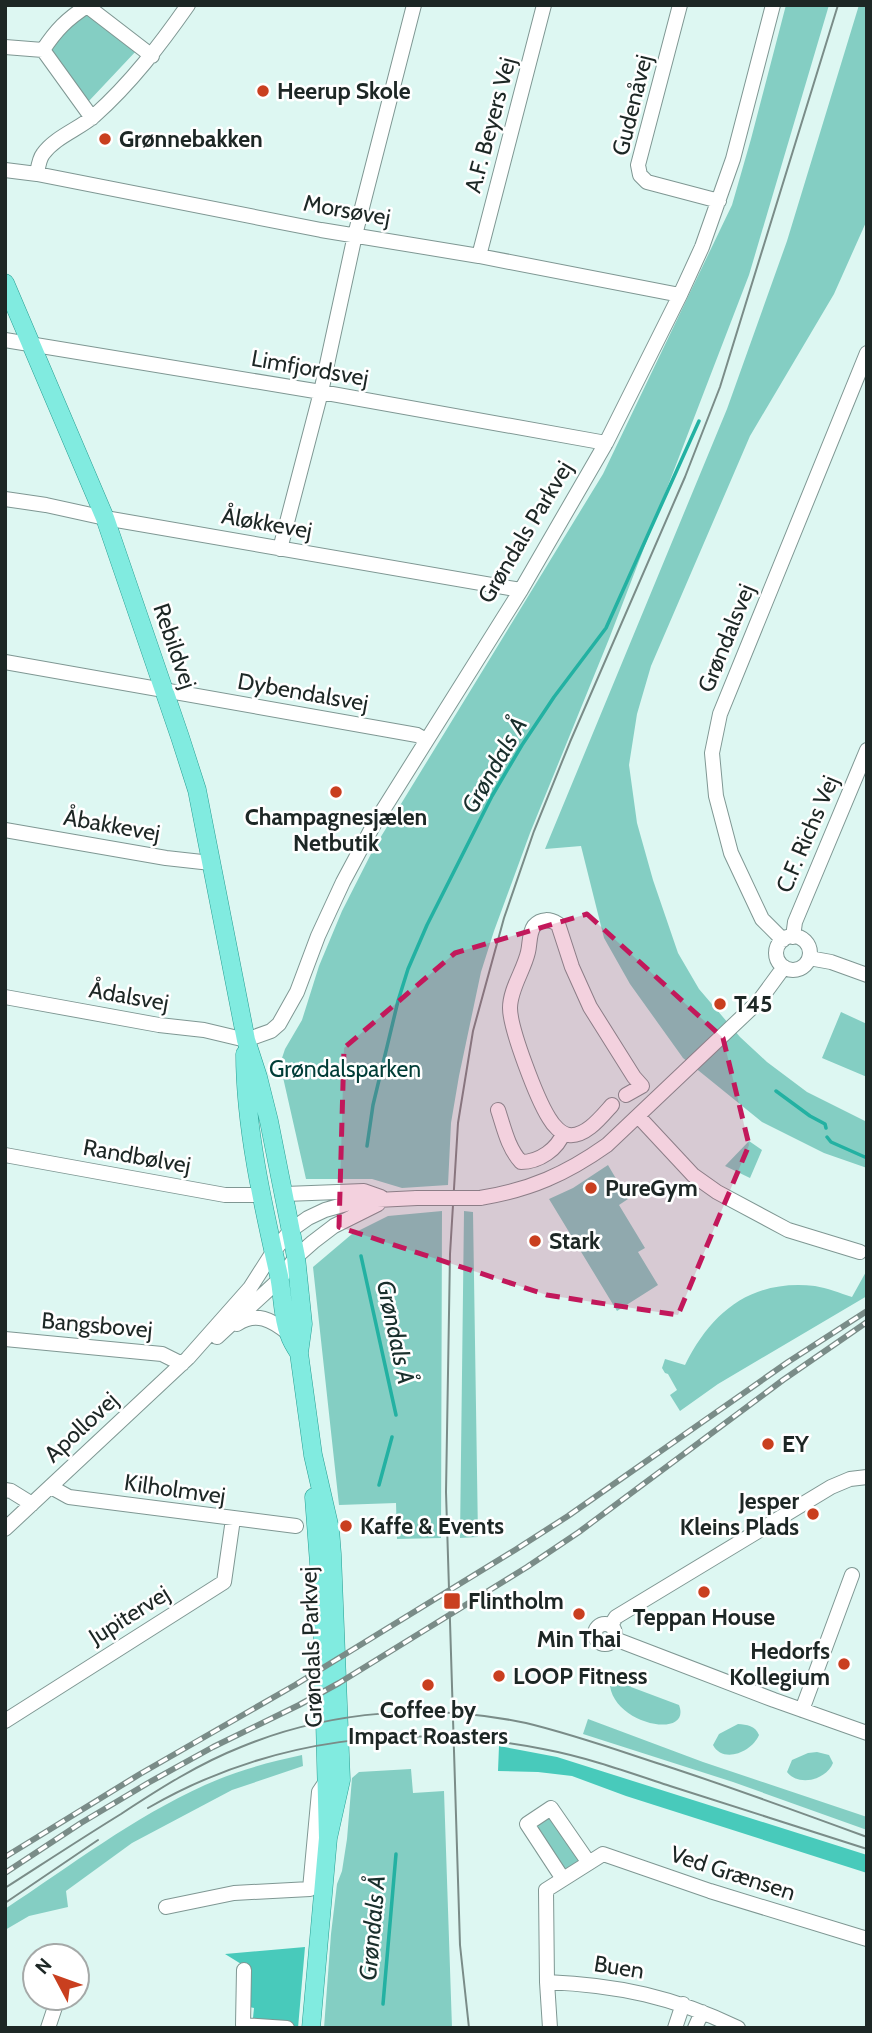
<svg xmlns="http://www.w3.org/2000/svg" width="872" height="2033" viewBox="0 0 872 2033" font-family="Cabin,sans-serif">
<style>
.green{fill:#84cec3}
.forest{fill:#48cabb}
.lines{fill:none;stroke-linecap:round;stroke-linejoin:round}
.stream{stroke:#23b1a2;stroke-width:3.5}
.minor-casing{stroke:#7f9793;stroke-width:16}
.major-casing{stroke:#279e92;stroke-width:19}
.minor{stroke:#fff;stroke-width:14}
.major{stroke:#81ebe0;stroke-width:18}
.tram{stroke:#7a8c88;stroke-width:2}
.rail-casing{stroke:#7a8c88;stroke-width:6}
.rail{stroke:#fff;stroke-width:3.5;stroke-dasharray:10;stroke-linecap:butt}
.minor-bridge-casing{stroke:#7f9793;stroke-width:16;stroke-linecap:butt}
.minor-bridge{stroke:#fff;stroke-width:14}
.marked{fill:#c2185b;fill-opacity:0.2;stroke:#c2185b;stroke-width:5;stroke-dasharray:14 9;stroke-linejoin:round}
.poi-dot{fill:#c93f1f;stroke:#fff;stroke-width:2.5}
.labels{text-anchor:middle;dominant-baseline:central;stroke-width:5;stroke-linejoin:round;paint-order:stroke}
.poi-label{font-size:23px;font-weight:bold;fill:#1d2725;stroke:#fff;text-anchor:start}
.street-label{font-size:23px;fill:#1d2725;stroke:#fff}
.park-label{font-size:23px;fill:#003d37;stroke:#fff}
.water-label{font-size:24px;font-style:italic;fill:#192f2c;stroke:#fff}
</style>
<rect width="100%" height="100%" fill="#ddf7f2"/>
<path class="green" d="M786,5h43l-80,270 -140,364 -79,194 -36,98 -13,41 -22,104 -8,47 -3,62 -46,3 -30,-9h-66l-26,-115 5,-15 17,-29 17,-54 23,-55 32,-63 229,-374 129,-269 19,-66z
M859,5h8v215l-33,74 -84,142 -99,230 -14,48 -8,51 8,58 16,57 25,73 21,36 41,48 27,25 40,30 60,30v46l-43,-15 -62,-31 -79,-64 -53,-74 -26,-46 -23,-92 -36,3 182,-440 60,-168z
M87,8l50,42 -49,52 -43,-52z
M841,1012l26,12v53l-45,-19z
M749,1141l13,9 -12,28 -25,-12z
M608,1165l20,34 -9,6 26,43 -7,4 20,33 -41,26 -68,-112 24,-11z
M442,1211l-1,327 -44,1 -1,-36 -57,2 -26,-238 39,-33 36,-18z
M464,1211l9,1 5,325 -18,1z
M867,1270v26l-149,88 -38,27 -10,-16 7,-5 -9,-16 -3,-1 -3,-5 3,-9 20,6c27,-54 67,-86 130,-79 12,2 25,7 37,11z
M610,1676l21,8v3l48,18c14,37 -76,18 -69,-29z
M588,1719l115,43 164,55v13l-134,-48 -150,-48z
M738,1724c9,1 17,1 21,11 -7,17 -36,29 -46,10l6,-11z
M817,1752l12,3 4,8c-7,17 -34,24 -46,9l5,-12 16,-7z
M302,1755l1,11 -71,24 -100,53 -66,48 2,16 -39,9 -24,14v-21c65,-43 129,-92 200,-124 31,-14 64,-23 97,-30z
M411,1769l2,24 31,-2 8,237h-128l7,-94 6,-50 5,-13 5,-32 5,-61 7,-6z
M550,1815l29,45 -11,9 -5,-2 -28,-39 2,-5z"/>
<path class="forest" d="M499,1746l58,11 310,98v18l-241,-77 -54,-20 -34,-4 -40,-1z
M305,1947l-7,81h-46l2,-20 -9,-2 1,-39 -21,-13z"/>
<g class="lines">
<path class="stream" d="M776,1091l34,25 15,8 1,4
M827,1137l4,5 36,16
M367,1146l6,-41 25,-104 10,-32 19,-44 65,-129 30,-51 32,-48 52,-69 93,-207
M361,1256l35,159
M379,1485l13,-48
M383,2004l13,-150"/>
<g class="minor-casing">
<path id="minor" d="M680,5l-42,160 2,10 7,7 72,19
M5,47l38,3
M92,118l-49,-68c13,-20 24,-31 44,-44l65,50
M5,170l32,4 284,56 158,26 201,39
M37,174c1,-6 2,-15 6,-20 12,-17 36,-25 51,-38 37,-33 66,-71 94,-111
M479,256l65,-251
M5,340l316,52 285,51
M5,499l41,6 59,13 416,72
M280,549l41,-157 34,-157 59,-230
M5,662l412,73 9,5
M5,830l161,28 45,5
M776 953a17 17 0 1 1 34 0a17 17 0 1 1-34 0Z
M793,937l2,-15 72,-172
M783,940l-21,-21 -31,-66 -15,-57 -4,-43 8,-39 147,-361
M809,958l22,4 36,13
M5,997l154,28 45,5 42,10 25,-9 8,-7 18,-32 21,-56 25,-54 30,-56 148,-236 85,-147 74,-148 22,-48 31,-88 40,-154
M612,1105c-10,11 -26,32 -43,30 -8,-1 -16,-10 -20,-17 -12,-19 -39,-89 -39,-110 0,-19 14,-38 18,-56 2,-8 1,-19 6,-26 7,-8 16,-7 24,-2l14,43 18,40 44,70 8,9 -16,9
M498,1110c6,18 10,38 23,52 18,0 37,-13 42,-29
M638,1116l55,59 24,17 71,38 72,22
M5,1155l220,40h37
M285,1194l79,-3 17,6
M480,1198c50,-8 86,-24 127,-53l152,-144 25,-34
M237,1324c19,-13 35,-4 51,9
M217,1337l63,-58 16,-22 17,-15 21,-16 44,-22
M5,1339l157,15 20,10
M51,1487l18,10 227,29
M5,1490l6,1 21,13
M5,1529l183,-171 62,-70 23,-36 18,-22 17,-12 17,-8 32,-9 60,-3
M595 1634a10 10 0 1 1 20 0a10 10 0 1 1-20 0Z
M611,1625l5,-8 215,-130 19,-8 17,-2
M615,1639l159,61 93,33
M802,1710l50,-135
M5,1721l219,-139 9,-63
M563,1879l-36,-55 24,-16 38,55
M166,1907l68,-14 76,-4 9,-97 8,-12
M244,1970l-1,55 44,3
M547,1982c71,3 127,15 191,46
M48,2028l10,-30
M550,2028l-3,-46 -1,-92 57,-36 107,37 157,48
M675,2028l8,-24
M695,2028l7,-16"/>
</g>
<g class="major-casing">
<path id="major" d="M5,283l100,235 75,219 17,53 49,250 12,37 11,44 27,136 7,67 -4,29 14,102 17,74 2,25 9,226 -13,58
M245,1054c0,72 18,152 34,222 4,19 3,40 10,58 2,6 6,13 10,19
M311,2028l17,-190 -6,-234 -8,-107"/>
</g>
<use href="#minor" class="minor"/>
<use href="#major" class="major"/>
<path class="tram" d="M148,1808c121,-70 258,-86 395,-59 43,8 85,23 127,37 66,21 131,42 197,63
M5,1888c39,-25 77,-50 116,-74 38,-25 77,-50 120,-67 89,-37 191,-44 285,-24 46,11 91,27 137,42 68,22 136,47 204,72
M5,1903l93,-63
M469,2028l-9,-83 -14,-453 4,-238 8,-131 15,-92 31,-113 30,-87 36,-89 115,-265 35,-90 118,-382"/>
<g class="rail-casing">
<path id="rail" d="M5,1857l135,-83 155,-89 220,-135 53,-34 220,-154 79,-51
M5,1873l76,-50 67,-40 65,-36 86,-42 40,-22 188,-116 52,-35 204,-152 84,-58"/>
</g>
<use href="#rail" class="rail"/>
<g class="minor-bridge-casing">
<path id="minor-bridge" d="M417,1198h63"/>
</g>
<use href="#minor-bridge" class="minor-bridge"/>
</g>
<path class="marked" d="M587,914l136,124 26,107 -71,170 -131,-20 -208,-68 5,-179 111,-95z"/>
<g class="poi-dot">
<circle cx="263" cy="91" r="7"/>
<circle cx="105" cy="139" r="7"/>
<circle cx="336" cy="792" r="7"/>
<circle cx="720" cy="1004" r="7"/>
<circle cx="591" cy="1188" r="7"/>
<circle cx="535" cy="1241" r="7"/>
<circle cx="768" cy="1444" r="7"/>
<circle cx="813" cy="1514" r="7"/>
<circle cx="346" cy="1526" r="7"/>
<circle cx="704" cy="1592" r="7"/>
<rect x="443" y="1592" width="18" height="18" rx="3.5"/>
<circle cx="579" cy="1614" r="7"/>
<circle cx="844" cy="1664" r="7"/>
<circle cx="499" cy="1676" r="7"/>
<circle cx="428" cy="1685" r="7"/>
</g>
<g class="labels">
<g class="poi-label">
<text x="277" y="91">Heerup Skole</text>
<text x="119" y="139">Grønnebakken</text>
<text x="336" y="817" text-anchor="middle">Champagnesjælen<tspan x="336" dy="26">Netbutik</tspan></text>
<text x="734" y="1004">T45</text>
<text x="605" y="1188">PureGym</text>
<text x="549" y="1241">Stark</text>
<text x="782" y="1444">EY</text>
<text x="799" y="1501" text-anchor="end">Jesper<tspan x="799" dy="26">Kleins Plads</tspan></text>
<text x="360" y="1526">Kaffe &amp; Events</text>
<text x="468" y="1601">Flintholm</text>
<text x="704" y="1617" text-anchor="middle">Teppan House</text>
<text x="579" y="1639" text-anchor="middle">Min Thai</text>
<text x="830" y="1651" text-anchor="end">Hedorfs<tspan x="830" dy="26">Kollegium</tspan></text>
<text x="513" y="1676">LOOP Fitness</text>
<text x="428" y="1710" text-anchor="middle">Coffee by<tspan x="428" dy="26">Impact Roasters</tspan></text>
</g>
<g class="street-label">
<text transform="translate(632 105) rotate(-76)">Gudenåvej</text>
<text transform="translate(490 125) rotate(-75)">A.F. Beyers Vej</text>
<text transform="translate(347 210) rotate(10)">Morsøvej</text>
<text transform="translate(310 368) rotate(10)">Limfjordsvej</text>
<text transform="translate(267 523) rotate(10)">Åløkkevej</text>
<text transform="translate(525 532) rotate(-59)">Grøndals Parkvej</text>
<text transform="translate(726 638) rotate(-68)">Grøndalsvej</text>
<text transform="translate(175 646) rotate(71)">Rebildvej</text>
<text transform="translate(303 692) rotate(10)">Dybendalsvej</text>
<text transform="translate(112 825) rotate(10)">Åbakkevej</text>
<text transform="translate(807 834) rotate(-67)">C.F. Richs Vej</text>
<text transform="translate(129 996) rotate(10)">Ådalsvej</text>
<text transform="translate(137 1156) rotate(10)">Randbølvej</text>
<text transform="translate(97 1325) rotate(5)">Bangsbovej</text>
<text transform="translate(81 1427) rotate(-43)">Apollovej</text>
<text transform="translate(175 1489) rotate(8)">Kilholmvej</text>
<text transform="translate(129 1615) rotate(-32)">Jupitervej</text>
<text transform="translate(311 1647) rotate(-92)">Grøndals Parkvej</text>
<text transform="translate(733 1873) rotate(18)">Ved Grænsen</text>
<text transform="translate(619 1967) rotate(9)">Buen</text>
</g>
<g class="park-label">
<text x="345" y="1069">Grøndalsparken</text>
</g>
<g class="water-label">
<text transform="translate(494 765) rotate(-60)">Grøndals Å</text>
<text transform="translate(396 1332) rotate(78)">Grøndals Å</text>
<text transform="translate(372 1928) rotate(-85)">Grøndals Å</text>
</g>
</g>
<rect width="872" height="2033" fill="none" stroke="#1d2725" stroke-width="14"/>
<g transform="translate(56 1977) rotate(311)"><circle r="33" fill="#ffffff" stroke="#a5a9a8" stroke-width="2"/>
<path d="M0-5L12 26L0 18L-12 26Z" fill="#c93f1f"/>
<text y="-10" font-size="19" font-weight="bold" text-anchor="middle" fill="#1d2725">N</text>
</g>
</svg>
